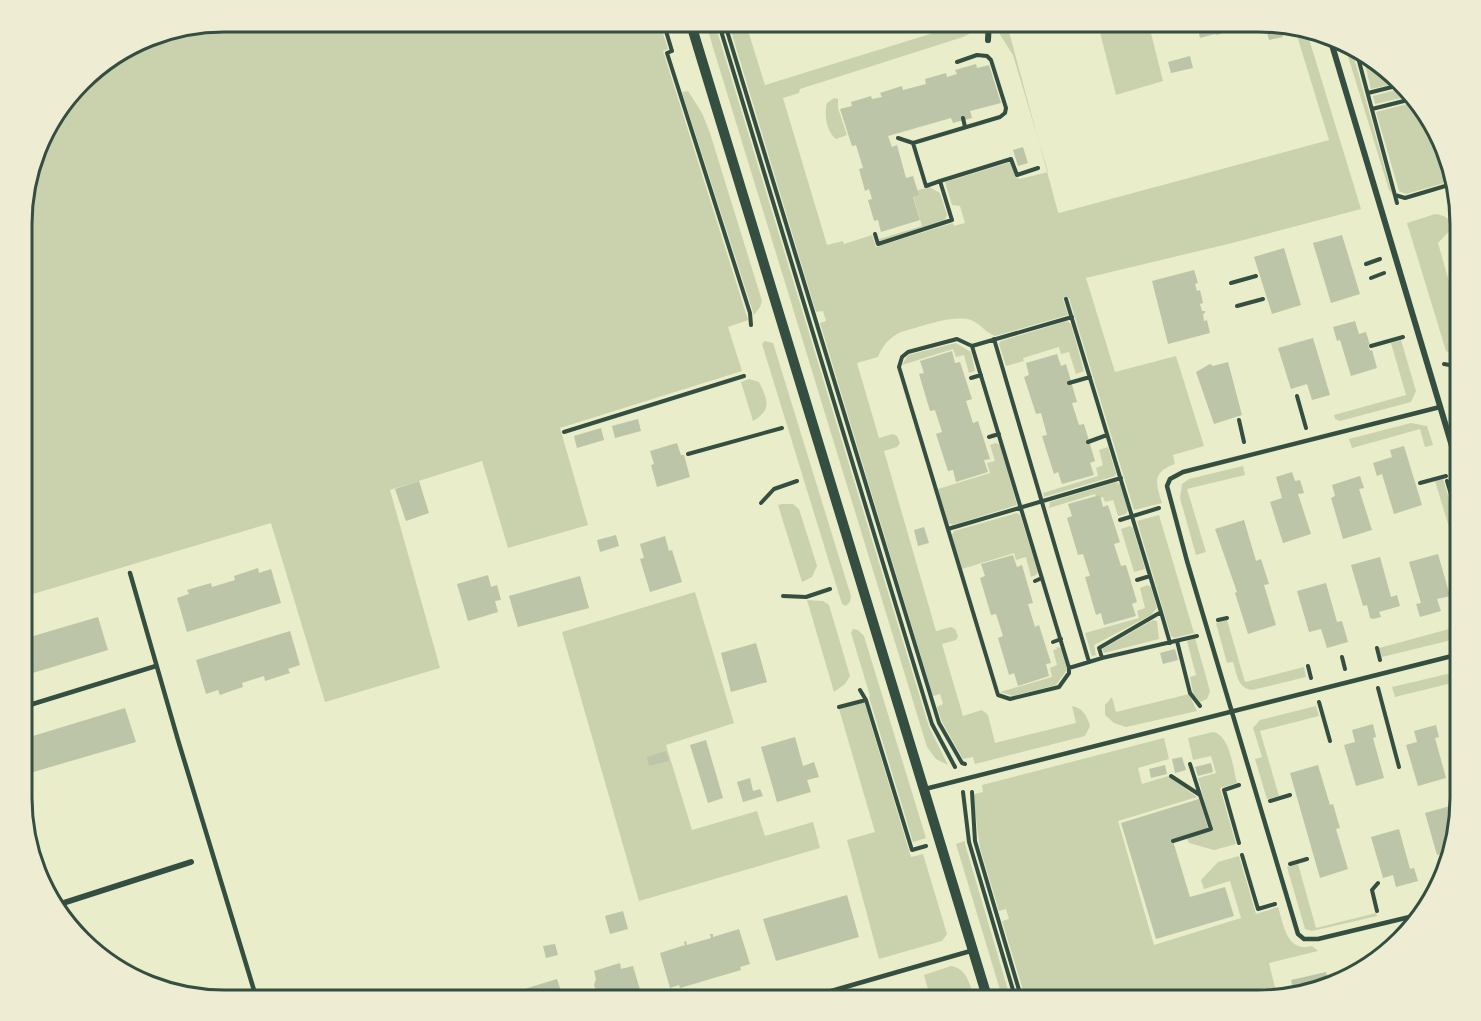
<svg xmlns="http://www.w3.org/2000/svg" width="1481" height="1021" viewBox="0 0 1481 1021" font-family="'Exo 2',sans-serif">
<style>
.green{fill:#cad2ad}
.building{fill:#bcc5a7}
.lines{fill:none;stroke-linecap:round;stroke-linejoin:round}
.path{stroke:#344e41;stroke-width:4}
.service{stroke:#344e41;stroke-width:4.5}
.minor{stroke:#344e41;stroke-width:6}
.tertiary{stroke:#344e41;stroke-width:10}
.rim{fill:none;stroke:#344e41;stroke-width:3}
</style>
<rect width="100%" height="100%" fill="#e9edc9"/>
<path class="green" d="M223,21h436l9,28 -5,2 85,269 -20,7 14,44 -182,57 28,97 -80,23 -26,-87 -92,29 50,178 -115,34 -54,-179 -248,74v-400l19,-64 48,-62 56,-35z
M705,21h9l215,706 19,38 -12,-6 -9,-12z
M728,21h17l20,64 207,-64h6l-9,13 -6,3 -163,52 -1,4 -16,5 44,147 16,-4 1,3 28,-9 4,12 77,-24 1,3 11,-3 -5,-17 -8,-1 -7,-23 66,-20 5,15 4,2 28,-7 -35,-117 -14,-22v-12h7l52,191 1,1 270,-73 -35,-114 12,3 55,180 -129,34 -146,35 29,94 61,-16 28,90 -31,9 2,9c-24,8 -19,20 -13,39l-28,7 -65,-212 -6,1 5,16 -73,21c-9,-3 -14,-12 -24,-16 -19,-6 -51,7 -70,12 -11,5 -19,14 -23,25l-21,6 22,75 14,-4 4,2 3,7 -3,4 -13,4 52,180 15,-4 4,2 3,7 -2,4 -14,4 21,72 19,-6 6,5 7,28 81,-20 -4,-17c11,2 15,10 18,20l-5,10 -110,28 -2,-7 -10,2 -21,-37 -5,-15 6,-3 -3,-10 -7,2 -113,-373 6,-2 -3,-10 -7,1z
M1097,21h51l15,60 -47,14z
M1344,43l7,4 41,147 -3,-4z
M1362,52l19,11 17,20 -27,6z
M1403,88l7,8 -35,8 -2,-8z
M688,91l14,22 8,20 52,168 -2,6 -6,8 -72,-223z
M834,98l4,1v9l9,27 -11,4c-10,-8 -12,-25 -9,-36z
M1415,102l18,20 18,59 -45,13 -7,-3 -23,-79z
M929,187l11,6 7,22 -2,5 -65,21 -1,-2 43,-13 -10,-34z
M1435,214c9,1 15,4 18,13l-15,16 22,77v38l-14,-7 -39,-128z
M1067,321l4,3 13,47 -8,3 -7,-22 -8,2 -2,-7 -36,11 1,3 -18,5 -7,-22 2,-3z
M1401,340l15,51 -5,11 -71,19 -5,-2 -1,-4 72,-20 -15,-52z
M765,341l8,2 1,3 77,250 -1,6 -4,4 -4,-2 -80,-260z
M956,343l15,9 4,19 -6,2 -5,-18 -8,2 -3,-8 -51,16 6,-10z
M749,379l10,3c9,18 13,28 -6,39l-12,-39z
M1411,423l16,3 6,19 -8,2 -5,-18 -68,19 -3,-9z
M996,443l4,2 17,60 -64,20 -5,-2 -10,-34 52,-16 -3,-10 8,-2 -5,-16z
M1108,447l8,27 -1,2 -71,21 -1,-4 55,-17 -2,-8 7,-3 -4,-15z
M1243,466l2,9 -58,14 19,63 -10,3 -16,-57 2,-14 7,-5z
M1443,479l17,56v28l-25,-82z
M1116,482l4,2 8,26 -2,4 -8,2 -5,-16 -8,2 -2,-5 -6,1 -2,-4 -46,14 1,-6z
M782,504h11l6,5 18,57 -5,11 -10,5 -24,-77z
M1017,513l3,2 18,57 -2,3 -5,2 -5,-20 -10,3 -2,-7 -52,16 -10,-34 2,-4z
M1159,515l35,118 -20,5 -3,-2 -34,-115z
M1130,526l3,2 12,41 -11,3 -13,-43z
M1148,585l3,2 6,21 -6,7 -57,30 2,10 -4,1 -7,-23 54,-15 -2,-7 8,-3 -5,-20z
M695,592l39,131 -68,22 26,85 65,-19 8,25 48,-14 7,26 -181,53 -77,-269z
M807,600l16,1 6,4 21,71 -5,8 -11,8z
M1153,620l4,1 2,18 -55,14 -2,-4z
M1227,620l18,62 59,-15 2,10 -54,13c-15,-2 -15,-16 -19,-28l-6,1 -11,-40z
M1460,626v12l-78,19 -3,-9z
M853,629l5,1 6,6 62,202 -13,4 -44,-145 1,-1 -19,-63z
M1195,638l15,53 -3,8 -7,3 -7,-9 -3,-16 6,-2 -9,-34z
M1056,647l5,1 6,22 -11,15 -43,11 -13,-4 52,-15 -2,-9 7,-3 -4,-15 4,-1z
M1460,671v10l-65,16 -3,-10z
M1189,694l8,17 -71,16 -12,-4 -9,-8v-10l7,-8 4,15z
M864,702l47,155 12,-3 24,80 -5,7 -63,18 -32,-119 28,-8 -36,-123z
M1316,706l3,10 -59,15 19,65 -12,3 -12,-40 7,-2 -9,-29 7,-8z
M1213,732c17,3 20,36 24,51l-17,5 16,56 -22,6 -25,-7 -2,-5 26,-7 -15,-53 18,-5 -5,-17 -18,4 -5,-22z
M1164,738l5,21 -31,9 4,16 26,-8 29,21 -79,24 36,124 87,-27 -11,-37 -26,8 -3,-9 17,-18 21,-6 17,58 22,-7c6,19 9,46 34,39l6,5 -49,12 8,33 -19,4h-232l-24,-79 7,-2 -3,-10 -7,2 -19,-63 -7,-51 2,-3 8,-2 -1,-7z
M965,841v3l46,156h-8l-47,-156z
M1298,864l18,64 60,-15 1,3 -65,15 -7,-2 -18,-62z
M951,966c17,3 19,20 24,34h-44l-7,-25z"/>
<path class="building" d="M1196,21h39l2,7 -20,7 -2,-1 -15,4z
M1264,21l15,2 4,14 -14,3z
M1190,56l3,12 -22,5 -3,-11z
M976,64l1,4 12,-3 12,38 -31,8 2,7 -19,5 -2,-5 -63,18 4,11 5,-2 9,33 7,-2 6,19 -6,2 7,23 -39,12 -3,-12 -4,1 -6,-21 4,-1 -3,-10 -4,2 -6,-22 4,-1 -7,-23 -4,1 -12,-37 12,-3 -1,-4 20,-6 1,3 10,-2 -2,-4 22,-7 1,4 23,-6 -1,-5 21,-6 1,4 10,-3 -2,-4z
M1023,147l5,16 -10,3 -5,-16z
M1342,235l18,59 -29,9 -18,-60z
M1284,248l17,57 -29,9 -18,-57z
M1194,270l4,13 -3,1 2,7 3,-1 3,13 -3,1 2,7h3v2l-2,1 1,7 3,-1 3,13 -42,11 -16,-63z
M1355,321l4,13 7,-2 4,13h-2l2,6 2,-1 5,18 -26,8 -11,-36 -3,1 -4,-14z
M1313,338l17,57 -18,5 -5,-16 -16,5 -13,-41z
M952,351l3,12 5,-1 12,37 -6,2 7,22 5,-2 12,38 -6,1 4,12 -32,10 -3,-12 -5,1 -12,-37 6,-2 -7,-22 -5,1 -11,-37 5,-1 -4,-12z
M1057,354l4,12 5,-2 11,38 -5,1 7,22 5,-1 11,37 -5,2 4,12 -32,9 -4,-12 -4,2 -12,-38 5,-1 -6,-22 -5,1 -12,-37 5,-2 -3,-12z
M1228,362l14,53 -28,9 -18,-52 14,-8 3,2z
M638,419l3,12 -26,7 -3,-12z
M601,428l3,12 -27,8 -3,-12z
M677,443l4,12h3l6,22 -33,10 -6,-22 3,-1 -4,-13z
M1404,446l18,59 -28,9 -12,-40 -5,2 -4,-13 19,-6 -2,-7z
M1292,472l3,9 5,-1 4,13 -6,1 13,40 -28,9 -13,-41 12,-4 -6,-21z
M1360,476l4,12 -5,1 13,41 -29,9 -12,-41 4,-2 -3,-11z
M419,481l10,32 -23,8 -11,-32z
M1100,495l3,12 5,-2 12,37 -6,2 7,22 5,-1 11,37 -5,2 4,12 -32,9 -3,-12 -5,2 -11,-38 5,-1 -7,-22 -5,1 -11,-37 5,-2 -4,-12z
M1244,520l12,41 5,-2 8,25 -5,1 12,40 -28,9 -13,-41 2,-1 -22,-63z
M924,527l5,16 -11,3 -4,-16z
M616,535l3,11 -19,6 -3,-12z
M665,536l4,15 3,-1 10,32 -32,10 -10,-33 4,-1 -4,-14z
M1438,554l12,42 -13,3 4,12 -21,6 -4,-13 5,-1 -12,-41z
M1013,555l4,12 5,-2 11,38 -5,1 7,23 4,-2 12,38 -5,1 3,12 -31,10 -4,-13 -5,2 -11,-37 5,-2 -7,-22 -5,1 -11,-37 5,-2 -4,-12z
M1380,557l11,40 6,-2 3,11 -21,6 2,5 -8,2 -3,-1 -3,-13 -4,1 -12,-41z
M258,568l1,5 12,-4 10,34 -94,29 -10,-34 12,-4 -2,-4 24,-7 1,4 23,-7 -1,-4z
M488,575l3,12 6,-2 4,15 -6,1 3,11 -30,9 -11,-37z
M580,576l9,32 -71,19 -9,-31z
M1326,583l11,39 5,-1 6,21 -21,6 -6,-19 -12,3 -12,-41z
M98,617l10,33 -85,26v-37z
M290,631l10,34 -12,4 2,4 -25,8 -1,-5 -22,7 1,4 -12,4 -11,4 -2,-5 -12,4 -10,-34z
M756,643l11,39 -36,10 -10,-39z
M1175,649l3,11 -15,4 -3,-11z
M1460,702v21h-1l-2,-6 -4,1 -3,-13z
M125,708l11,34 -113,33v-36z
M1373,724l3,13 -3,1 11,40 -28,8 -12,-41 11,-3 -3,-12z
M1436,725l3,12 -4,1 11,40 -28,8 -12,-41 11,-3 -3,-11z
M795,737l8,29 11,-4 5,15 -12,3 4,12 -34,10 -16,-55z
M706,740l17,58 -15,5 -18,-58z
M666,751l3,10 -20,5 -2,-9z
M1182,757l4,13 -11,3 -3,-14z
M1211,763l2,9 -15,4 -3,-9z
M1165,765l2,9 -16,4 -2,-9z
M1318,765l12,40 3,-1 7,24 -4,1 12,40 -28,9 -30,-105z
M750,778l3,13 7,-2 3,7 -20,6 -6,-20z
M1199,799l9,29 -36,11 1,2 17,56 35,-10 9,29 -78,23 -35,-116z
M1454,805l4,14 -8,39 -2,-6 -11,3 -12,-42z
M1399,829l11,40 4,-1 4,13 -22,6 -3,-12 -10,3 -12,-41z
M847,895l12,42 -83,24 -13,-42z
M623,911l5,18 -18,5 -5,-18z
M739,929l11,35 -10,3 1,3 -61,18 -1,-3 -9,3 -10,-35 25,-8 -1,-3 2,-1 1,4 24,-7 -1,-4h3v3z
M555,944l3,11 -12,3 -3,-12z
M620,963l1,6 12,-3 10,34h-41l-5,-6 -3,-9 2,-6 -2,-8z
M1326,972l3,11 -35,9 -3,-12z
M557,979l7,21h-54l-2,-6z"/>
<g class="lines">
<path class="path" d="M663,21l9,30 -5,2 83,260 1,12
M718,21l214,703 23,43
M724,21l215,702 23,40 3,1
M1311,29l3,8
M1356,50l41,153
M1368,93l32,-8
M1372,109l40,-10
M963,118l2,9
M898,138l15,5
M940,181l71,-22 6,16 21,-7
M1395,195l10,3 47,-14
M875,234l3,10 74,-24 -12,-39 -14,5 -13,-43 87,-26 5,-4 1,-5 -15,-48 -4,-4 -10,-1 -20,7
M1366,264l14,-5
M1371,278l13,-5
M1231,283l25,-7
M1237,306l26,-7
M957,339l15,7 97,322v5l-10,14 -49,12 -12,-4 -99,-328 3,-10 6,-5z
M994,339l95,323 13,-4 -3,-10 62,-36 -95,-313
M972,346l100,-29
M1371,346l32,-9
M1444,364l16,3
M971,378l10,-3
M1069,383l21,-6
M1297,396l9,32
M1239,420l5,22
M564,432l180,-56
M989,437l10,-3
M1088,442l19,-7
M688,454l94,-26
M1447,481l13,43
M1420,483l26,-7
M761,503l13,-14 23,-8
M1120,520l39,-12
M948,529l173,-51
M1137,580l13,-4
M1035,581l7,-3
M783,596l23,1 24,-8
M1161,612l9,31
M1218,620l9,-2
M1177,641l13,52 10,13
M1053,642l8,-3
M1377,648l3,12
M1342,657l3,12
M1102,658l95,-22
M1308,666l3,12
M1069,668l20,-6
M1378,688l21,79
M860,690l6,10 46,150 14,-4
M1319,702l11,39
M839,707l27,-7
M1190,764l10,31
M1171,776l29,19 11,34 -38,12
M963,792l6,50 47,158
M972,792l3,49 47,159
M1270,801l20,-6
M1239,843l-15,-53 15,-5
M1242,855l16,54 17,-5
M1290,864l17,-5
M1377,911l-5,-21 6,-7"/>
<path class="service" d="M130,573l48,167 79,260
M23,707l133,-41
M925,789l535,-135
M1422,914l-104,25h-14l-6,-5 -111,-373 -20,-75 3,-7 13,-7 257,-65
M800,1000l174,-50"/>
<path class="minor" d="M1329,35l131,438
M988,40l1,-19
M54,906l137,-44"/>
<path class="tertiary" d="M690,21l298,979"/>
</g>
<path d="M0 0H1481V1021H0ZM224 32H1258A192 192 0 0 1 1450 224V798A192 192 0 0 1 1258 990H224A192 192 0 0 1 32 798V224A192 192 0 0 1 224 32Z" fill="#eeecd3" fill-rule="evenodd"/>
<path class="rim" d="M224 32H1258A192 192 0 0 1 1450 224V798A192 192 0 0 1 1258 990H224A192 192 0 0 1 32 798V224A192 192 0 0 1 224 32Z"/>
</svg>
